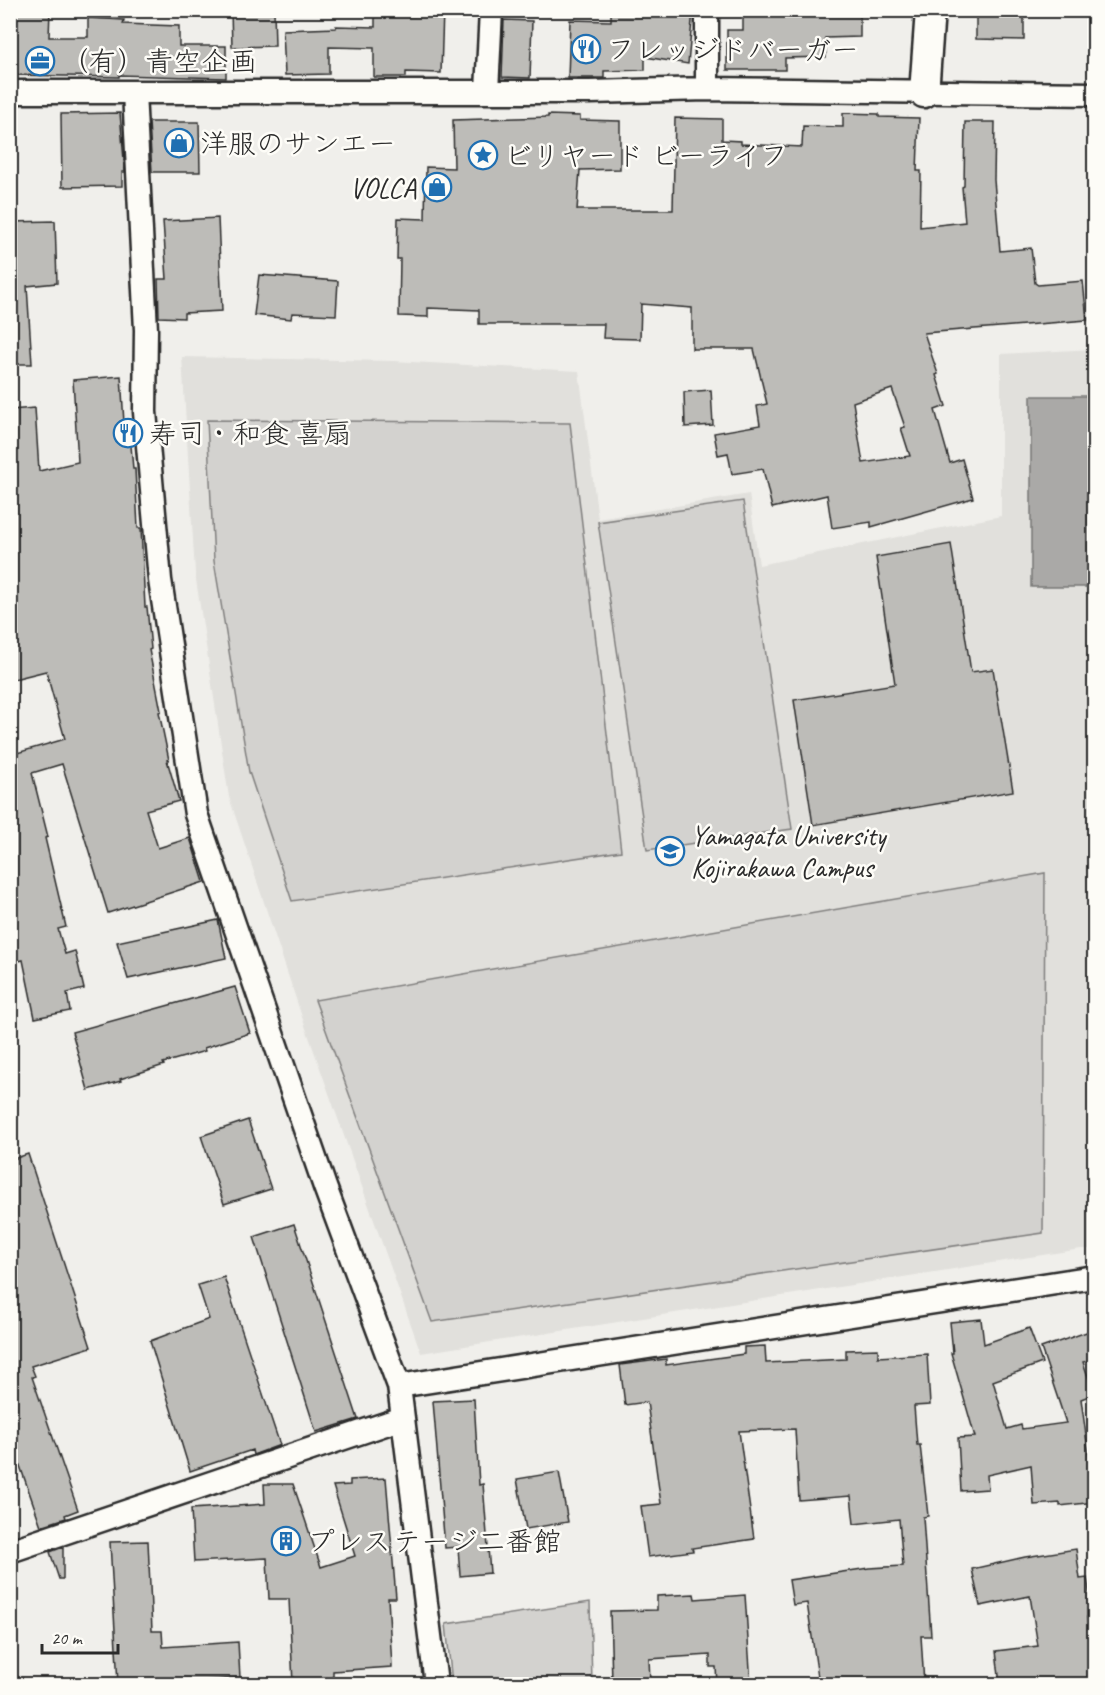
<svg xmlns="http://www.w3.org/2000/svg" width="1105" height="1695" viewBox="0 0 1105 1695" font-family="Caveat,'Klee One',sans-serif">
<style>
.built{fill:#e1e0dc}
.green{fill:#d3d2cf;stroke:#7f7e7d;stroke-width:1.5}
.water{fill:#aaa9a7;stroke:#777775;stroke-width:1.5}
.building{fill:#bdbcb8;stroke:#2b2b2b;stroke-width:1.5;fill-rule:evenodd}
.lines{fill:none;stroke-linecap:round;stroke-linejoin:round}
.minor-casing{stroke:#2b2b2b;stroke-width:27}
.tertiary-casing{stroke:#2b2b2b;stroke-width:33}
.minor{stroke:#fdfcf7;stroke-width:22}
.tertiary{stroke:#fdfcf7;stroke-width:28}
.labels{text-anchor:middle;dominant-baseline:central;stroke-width:5;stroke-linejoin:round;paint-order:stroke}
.poi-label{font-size:28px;fill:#2b2b2b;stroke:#fdfcf7;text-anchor:start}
</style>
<rect width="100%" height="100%" fill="#f0efeb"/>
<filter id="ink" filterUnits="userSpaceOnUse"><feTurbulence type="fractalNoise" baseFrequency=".0167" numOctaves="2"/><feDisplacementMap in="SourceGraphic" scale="12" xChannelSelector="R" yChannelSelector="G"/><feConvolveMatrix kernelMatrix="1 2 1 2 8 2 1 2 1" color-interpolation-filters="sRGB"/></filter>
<g filter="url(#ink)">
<path class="built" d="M1094,349v900h-13l-660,104 -118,-333 -74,-223 -34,-224 -13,-216 211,4 186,10 19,148 151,-25 10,71 242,-49v-162z"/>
<path class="green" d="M207,420l363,3 51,428 -329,50 -43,-129 -35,-211z
M743,501l49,328 -145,21 -49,-328z
M1045,873l-2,360 -611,89 -117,-322z
M590,1602l2,82h-140l-6,-60z"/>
<path class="water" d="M1031,396h63v191h-63z"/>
<path class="building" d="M10,10h40l-1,27h39v-19l36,2 -1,4 56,2v20h47v32l-107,-3v2l-109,-2z
M231,10h43l1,36 -43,1z
M414,10h29l-2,63 -35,-1v5h-32v-29l-45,-1v27l-44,1 -2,-45 53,-2v-2l39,1v-12l39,1z
M611,10h82l-5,54 -43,-7v13l-41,1v7h-36l2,-58 41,1z
M743,10h117v27l-35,1 1,19 -41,1v12h-58v-40h16z
M976,10h48v30l-48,-1z
M504,20l28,1 -2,57 -28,-1z
M120,113l5,59h-3v14l-60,1 -1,-73z
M843,113l36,1v3l40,1 -2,53h4l-1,56 45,-5 -3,-35 2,-1 1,-64h30l-1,58 6,71 31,-3 4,35 3,2 45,-4 4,39 -163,13 14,41 -2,1 10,31 -11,4 15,53 12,-4 11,39 -102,29v-5l-39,6 -5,-33 -55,13 -9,-39 -31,5 -4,-21 -10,2 -4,-22 46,-8 -3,-19 10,-2 -13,-55h-62v-41l-51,-4 -1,35 -37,-1 1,-14h-125v-14l-51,-2v9l-29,-1 1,-57h-3l1,-41 27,1 1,-52 28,1 -1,-48 95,-3v-2l32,1v4l40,1v48l-40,1 -3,40h96l2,-92 47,1v21l19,1v3l61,3 1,-21 40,1zM892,389l13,38 -4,1 9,28 -47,7 -10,-61z
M149,122h50l1,50h-48z
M218,218l4,93 -38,2v5l-25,-1 -1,-38h9l-4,-58z
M55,221l2,62 -30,3 5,78h-22v-142z
M259,275l79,6 -2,34 -44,-2 -1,6 -37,-4z
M121,376l3,47 5,-1 4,47h2l3,59h3l4,79h2l4,42 -2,1 12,61 -2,1 10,48h-2l12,41 -33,9 12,38 32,-10 14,44 -96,31 -46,-149 -30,9 16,64 -3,1 21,89 -8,2 7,25 10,-3 9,38 -17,4 3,18 -35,7 -12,-58 -9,2 -4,-13v-194l55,-16 -19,-68 -36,9v-270l25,-2 4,63 39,-9 -5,-82z
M711,390l2,35 -28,2 -1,-35z
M951,544l20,128 22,-3 20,122 -200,34 -19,-125 101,-16 -19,-127z
M218,920l8,38 -98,21 -11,-37z
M235,987l15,46 -46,15 1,3 -42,12 1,2 -44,14 1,2 -33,9 -16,-58z
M248,1120l23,69 -47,15 -23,-68z
M28,1154l63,193 -60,19 4,10 -3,1 46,133 -13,5 1,3 -25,8 -31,-89v-277z
M294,1224l64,195 -42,13 -62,-195z
M224,1277l56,168 -27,10 -1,-5 -62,21 -40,-130 59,-22 -11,-34z
M981,1319l3,25 45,-16 13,35 -49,18 14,48 14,-4 1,4 44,-6 -25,-75 54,-19v30l-12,3 11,32 -13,5 9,65h1l4,38 -35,4v-3l-26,2 -3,-40 -44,10 1,14 -27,2 -3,-53 17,-1 -24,-84h2l-3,-31z
M765,1346l1,17 80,-4v-9l32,-1v8l49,-3 3,51 -16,1 3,39h3l8,71 -5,1 8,119h-10l3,48h-105l-12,-81 -14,2 -4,-25 80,-12 34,-2 -4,-47 -45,5 -3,-28 -52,4 -4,-71 -56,2 15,108 -62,9 1,3 -45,6 -7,-51 20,-2 -14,-102 -22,3 -5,-40 46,-6v6l78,-11v-7z
M474,1399l5,86 4,-1 7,89 -30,3 -2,-29 -13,1 -12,-147z
M559,1472l9,50 -42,7 -9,-50z
M386,1478l10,120h-8l4,69 -59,4v12l-40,1 -4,-85h-20l-2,-41 -73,4 -3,-53 74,-5 -1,-20h29l28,83 34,-11 -22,-70 17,-1v-5z
M148,1541l4,90h10l1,16 75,-5 2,36 -76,6h-46l-8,-142z
M63,1547v32h-4l-9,-27z
M1076,1549l4,30 7,-1 6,38 -6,1 7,67h-94l-4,-33 42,-5 -8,-50 -50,10 -8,-37 53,-12z
M694,1594l1,5 50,-4 6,89h-34l-1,-17h-6v-12l-61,4 1,22 -38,1 -2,-71 47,-1v-14z"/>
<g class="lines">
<g class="minor-casing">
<path id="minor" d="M707,10v79
M487,91l4,-81
M10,92h580l117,-3 387,5
M134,92l12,238 -1,82 15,168 36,234 129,373 74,199 37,298
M399,1386l695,-109
M10,1551l393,-133"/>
</g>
<g class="tertiary-casing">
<path id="tertiary" d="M924,93l6,-83"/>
</g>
<use href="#minor" class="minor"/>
<use href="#tertiary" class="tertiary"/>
</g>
</g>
<defs>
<g id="restaurant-ring" transform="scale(1.5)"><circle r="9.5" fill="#fdfcf7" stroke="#1f6fb2" stroke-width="1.5"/><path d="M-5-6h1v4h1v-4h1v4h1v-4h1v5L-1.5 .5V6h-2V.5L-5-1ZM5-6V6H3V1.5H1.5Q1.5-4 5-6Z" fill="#1f6fb2"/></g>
<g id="office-ring" transform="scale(1.5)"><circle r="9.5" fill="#fdfcf7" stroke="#1f6fb2" stroke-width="1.5"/><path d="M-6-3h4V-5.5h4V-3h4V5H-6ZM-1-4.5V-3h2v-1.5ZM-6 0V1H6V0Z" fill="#1f6fb2"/></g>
<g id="shop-ring" transform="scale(1.5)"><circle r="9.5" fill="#fdfcf7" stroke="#1f6fb2" stroke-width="1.5"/><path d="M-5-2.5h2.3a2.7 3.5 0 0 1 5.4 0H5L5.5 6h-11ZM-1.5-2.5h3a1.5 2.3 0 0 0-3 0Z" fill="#1f6fb2"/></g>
<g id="sight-ring" transform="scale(1.5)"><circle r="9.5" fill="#fdfcf7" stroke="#1f6fb2" stroke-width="1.5"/><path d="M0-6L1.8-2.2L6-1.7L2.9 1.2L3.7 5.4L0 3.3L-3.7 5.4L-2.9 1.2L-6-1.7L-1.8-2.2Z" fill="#1f6fb2"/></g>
<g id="university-ring" transform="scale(1.5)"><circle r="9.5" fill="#fdfcf7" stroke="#1f6fb2" stroke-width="1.5"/><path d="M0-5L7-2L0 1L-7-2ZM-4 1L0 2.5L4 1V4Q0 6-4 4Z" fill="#1f6fb2"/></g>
<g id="building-ring" transform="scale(1.5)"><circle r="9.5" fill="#fdfcf7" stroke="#1f6fb2" stroke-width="1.5"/><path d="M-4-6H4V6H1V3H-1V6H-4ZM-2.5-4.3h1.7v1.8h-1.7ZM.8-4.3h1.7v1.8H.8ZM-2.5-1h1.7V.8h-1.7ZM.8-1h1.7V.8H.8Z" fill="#1f6fb2"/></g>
</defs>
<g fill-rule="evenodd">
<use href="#restaurant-ring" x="586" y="49"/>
<use href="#office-ring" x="40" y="61"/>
<use href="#shop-ring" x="179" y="143"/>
<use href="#sight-ring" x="483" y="155"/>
<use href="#shop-ring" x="437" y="187"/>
<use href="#restaurant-ring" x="128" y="433"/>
<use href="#university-ring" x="670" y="851"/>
<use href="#building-ring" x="286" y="1541"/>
</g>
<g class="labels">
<g class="poi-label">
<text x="607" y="49">フレッジドバーガー</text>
<text x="61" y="61">（有）青空企画</text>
<text x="200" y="143">洋服のサンエー</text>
<text x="504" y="155">ビリヤード ビーライフ</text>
<text x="416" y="187" text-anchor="end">VOLCA</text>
<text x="149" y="433">寿司・和食 喜扇</text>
<text x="691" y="835">Yamagata University<tspan x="691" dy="32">Kojirakawa Campus</tspan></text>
<text x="307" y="1541">プレステージ二番館</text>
</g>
</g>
<rect width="1105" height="1695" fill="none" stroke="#fdfcf7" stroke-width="36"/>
<rect x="18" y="18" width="1069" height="1659" fill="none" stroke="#2b2b2b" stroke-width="2" filter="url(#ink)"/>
<path d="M42 1644v9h76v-9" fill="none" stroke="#2b2b2b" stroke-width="3"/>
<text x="51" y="1644" font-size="18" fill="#2b2b2b" stroke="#fdfcf7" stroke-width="4.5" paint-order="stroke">20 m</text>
</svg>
